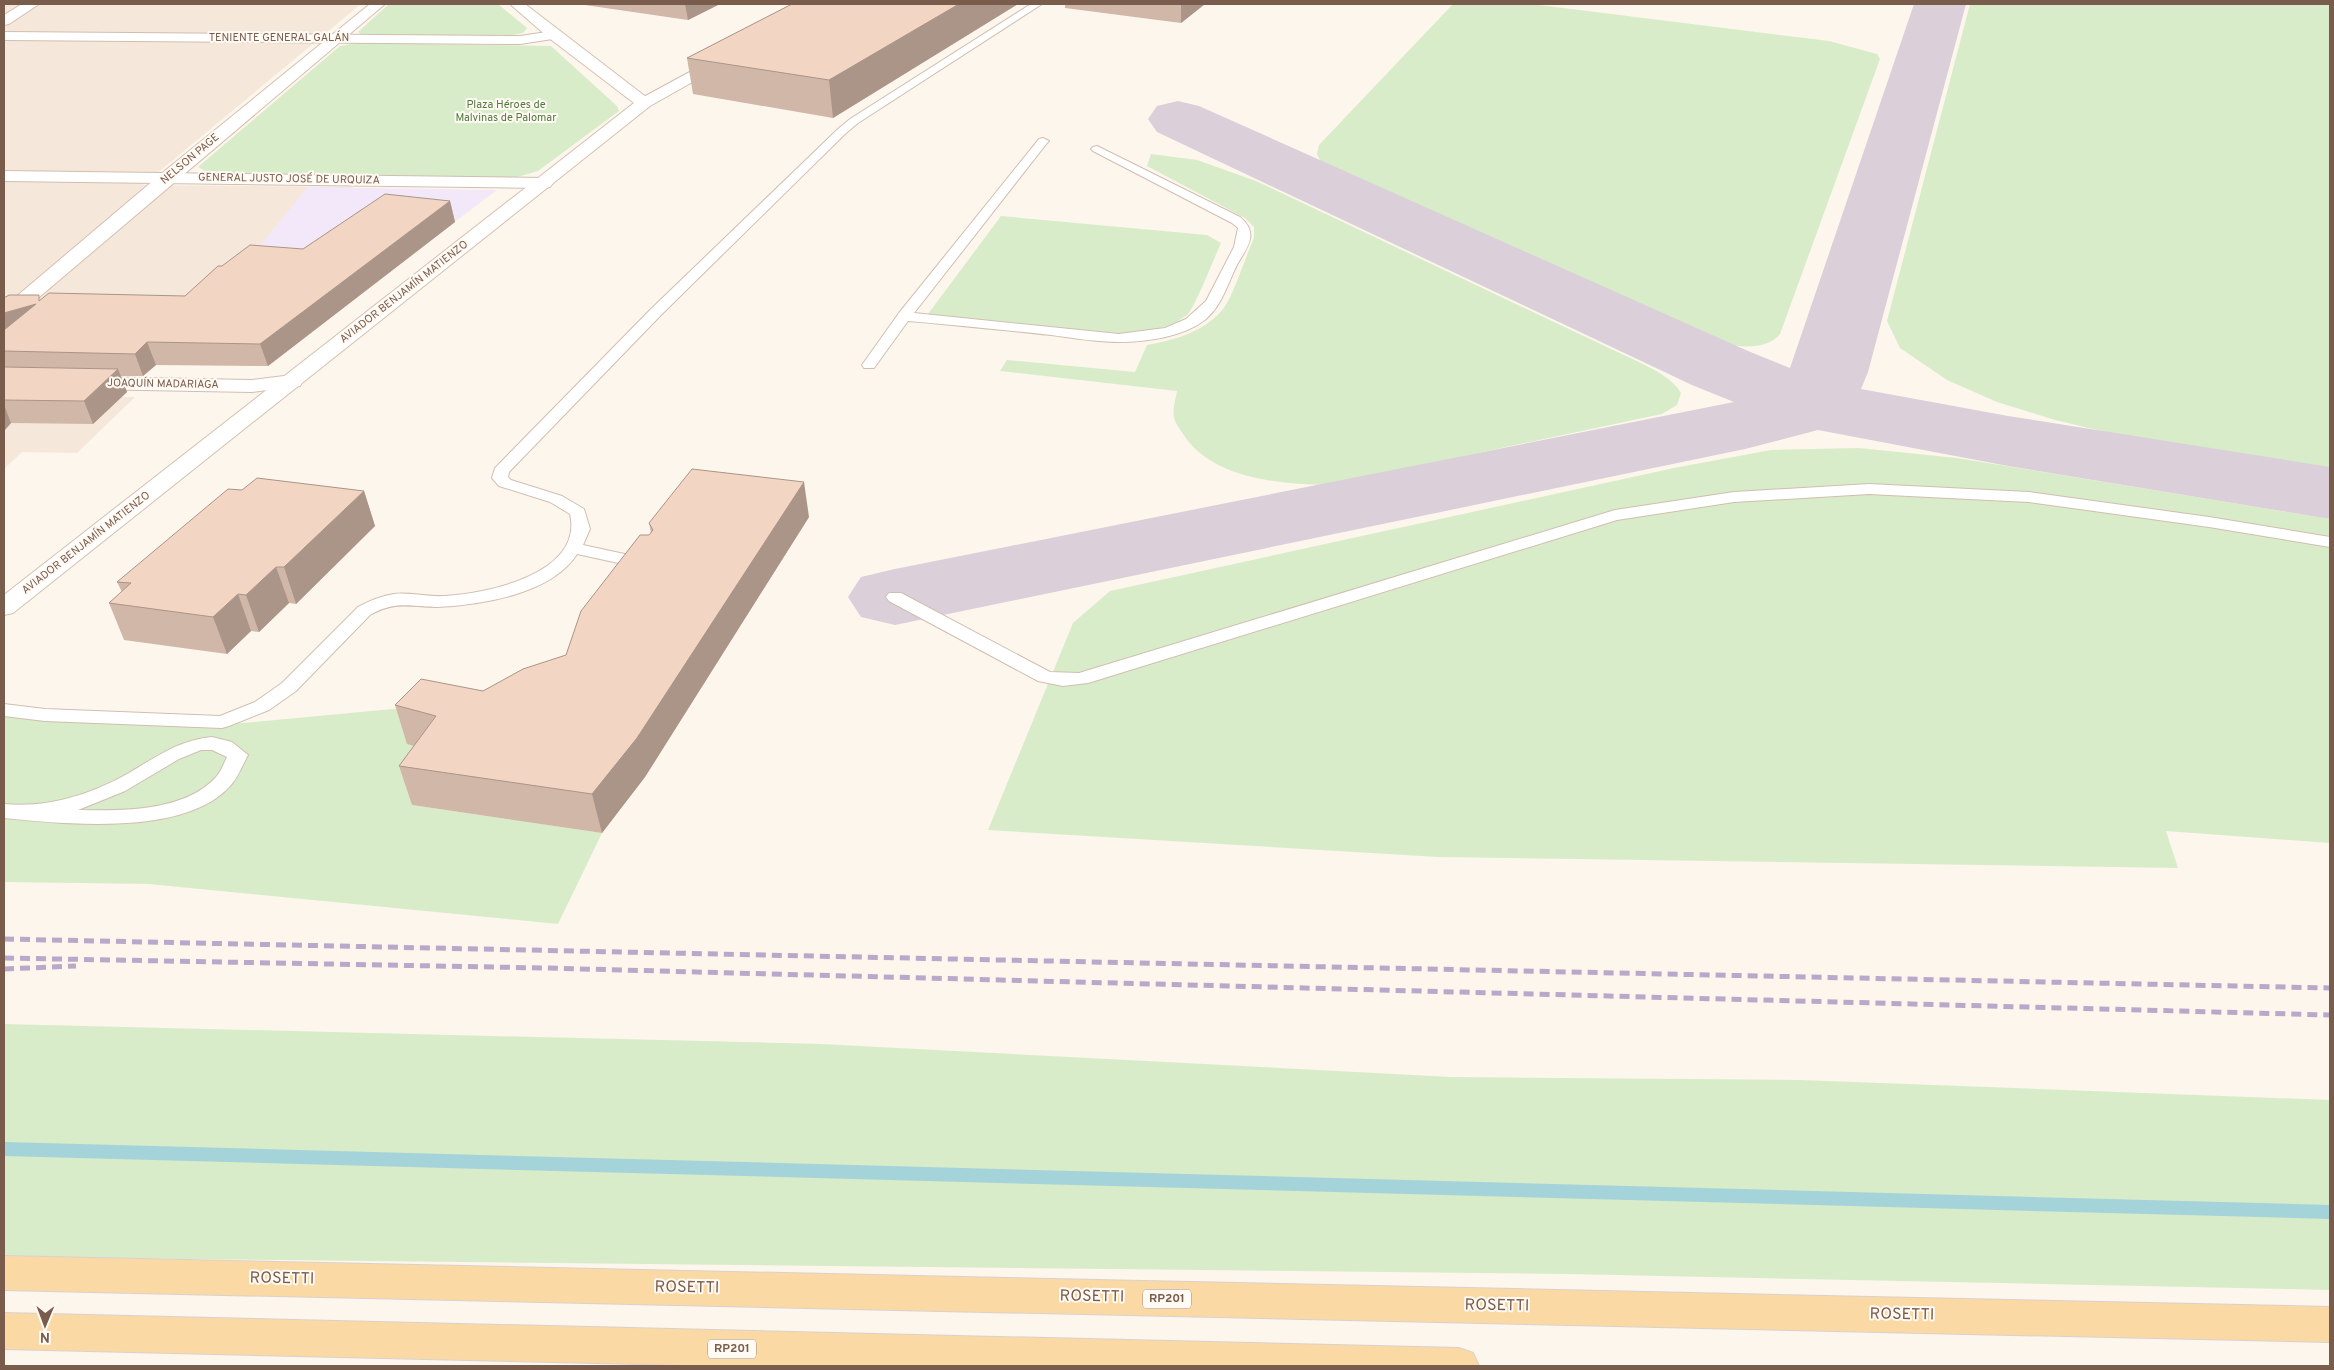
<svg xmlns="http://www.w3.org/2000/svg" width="2334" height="1370" viewBox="0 0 2334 1370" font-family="Overpass,sans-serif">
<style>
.residential{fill:#f5e8da}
.education{fill:#f3e8fa}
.green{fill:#d8ecc9}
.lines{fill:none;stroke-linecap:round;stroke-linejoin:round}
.stream{stroke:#a5d3da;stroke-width:14}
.taxiway{fill:#dbcfda;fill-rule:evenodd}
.lane-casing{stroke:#d1beb0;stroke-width:2}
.street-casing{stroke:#d1beb0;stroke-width:2}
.secondary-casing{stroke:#d6c0b0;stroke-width:2}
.primary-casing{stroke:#dad1cd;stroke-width:2}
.lane{fill:#fff;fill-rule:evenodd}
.street{fill:#fff;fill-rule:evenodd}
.secondary{fill:#fff;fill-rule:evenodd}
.primary{fill:#fbd9a5;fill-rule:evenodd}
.rail{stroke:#b9a8c9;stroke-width:5;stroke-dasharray:10 6;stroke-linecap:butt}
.wall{fill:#d1b7a8}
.shaded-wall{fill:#aa9588}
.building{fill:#f3d5c3;stroke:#aa9588}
.labels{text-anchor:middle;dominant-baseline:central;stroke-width:4;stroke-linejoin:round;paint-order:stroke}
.far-street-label{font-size:11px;fill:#7a5c4d;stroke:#fffaf3}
.far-park-label{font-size:11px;fill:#537a41;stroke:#fffaf3}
.shield{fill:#fffaf3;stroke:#a28b7f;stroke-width:1}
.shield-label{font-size:12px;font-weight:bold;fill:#7a5c4d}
.near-street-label{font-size:16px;fill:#7a5c4d;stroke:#fffaf3}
</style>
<rect width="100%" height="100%" fill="#fdf6ec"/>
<path class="residential" d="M4,4h357l-218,181 210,2 -154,124h-195z
M4,396l131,1 -58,56 -55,-1 -18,17z"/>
<path class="education" d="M308,187l189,3 -146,110 -126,-12z"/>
<path class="green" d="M389,4h109l29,24 -4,5 -17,3 -136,-1 -9,-1 -3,-2z
M1453,4h78l298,37 48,13 3,5 -100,275c-16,20 -54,11 -75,6l-362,-159 -22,-19 -4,-8 2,-9z
M1970,4h360v464l-216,-34 -59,-14 -58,-18 -50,-22 -47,-32 -13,-27z
M357,43l194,3 66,60 2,5 -81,60 -24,7 -305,-5 -11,-6 142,-121z
M1151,154l46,6 59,21 389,184c15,8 27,14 36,28l-4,12 -15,9 -335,71c-48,-1 -115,-6 -144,-51 -3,-5 -8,-11 -9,-17 -2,-9 2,-18 3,-26l-177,-20 7,-11 128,12 12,-27c28,-5 57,-13 76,-36 9,-10 24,-56 31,-71v-11l-9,-9 -98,-52z
M1001,216l206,19 14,8c-6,13 -26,64 -33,71 -18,15 -40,17 -62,20l-198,-20z
M1859,448l98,10 373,61v324l-164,-12 12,37 -740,-11 -450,-27 85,-207 37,-32 564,-123 97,-18z
M698,504l-108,144 -15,44 -42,14 -40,23 -60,-12 -26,26 40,12 -35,50 190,28 -44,91 -409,-40 -145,-2v-167l31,4 165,8 246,-23 77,-1z
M4,1024l817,20 630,33 349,3 530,20v190l-764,-16 -1562,-17z"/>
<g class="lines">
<path class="stream" d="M4,1149l2326,63"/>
<path class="taxiway" d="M1914,4h52l-98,368 -7,17 147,27 322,51v52l-322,-53 -190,-36 -73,19 -850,176 -34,-8 -13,-20 13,-20 34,-8 839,-167 -42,-17 -535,-253 -9,-13 9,-13 21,-5 21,5 549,245 42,17z"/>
<g class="lane-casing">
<path id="lane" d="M1031,4h11l-184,119 -12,10 -185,182 -152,157 -1,5 3,3 51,16 22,13 6,20 -7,16 69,15 3,4 -3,4 -6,1 -69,-15c-25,40 -96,51 -140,53 -27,0 -41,-7 -67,8l-74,76 -27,19 -40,16 -7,2 -177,-7 -41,-5v-12l41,5 175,7 35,-14 27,-19 76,-76c11,-6 23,-11 36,-13 16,-2 33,3 50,2 42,-2 140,-22 126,-82l-20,-12 -51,-16 -7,-8 3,-10 156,-159 187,-180 12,-10z
M1043,138l6,3 -2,2 -133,170 205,21 46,-6 21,-9 20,-18 28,-54 4,-19 -6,-5 -139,-72 -2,-2 2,-2 4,-1 143,71c19,16 8,29 -2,46 -10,19 -15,41 -32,56 -22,18 -60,23 -87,23 -22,0 -46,-4 -68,-7 -48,-5 -95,-10 -143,-14l-34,47h-10l-2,-3 37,-52 140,-174z
M1869,484l160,8 180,25 121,20v10l-121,-20 -180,-25 -160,-8 -135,8 -117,18 -529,163 -25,3 -25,-5 -149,-80 -3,-4 3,-4h12l149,79 29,1 536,-163 119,-18z
M212,737l20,5 16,13c-5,9 -10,22 -17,30 -45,52 -166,39 -227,33v-14c44,4 86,-9 125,-31 27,-16 50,-33 83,-36zM201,750h11l15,7c-3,6 -6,15 -11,20 -31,35 -96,34 -138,33l47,-19 54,-32z"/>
</g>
<g class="street-casing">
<path id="street" d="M22,4h17l-30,20 -5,1v-10z
M554,31l7,4 -2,3 -39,6 -516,-4v-8l516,4z
M723,54l8,5 -3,3 -78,44h-12l-2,-3 2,-3z
M4,171l540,7 6,1 3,4 -3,4 -6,1 -540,-7z
M292,375l8,1 3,5 -3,5 -48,6 -164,-3 -8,-1 -3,-5 3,-5 8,-1 164,3z"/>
</g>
<g class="secondary-casing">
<path id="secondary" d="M370,4h15l-374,317 -7,2v-16l157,-133z
M510,4h15l125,96 2,3 -2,3 -637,507 -9,2v-20l630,-492 -85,-65z"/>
</g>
<g class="primary-casing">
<path id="primary" d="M4,1256l2326,51v35l-2326,-52z
M4,1313l1455,35 14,5 6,13h-756l-719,-17z"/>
</g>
<use href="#lane" class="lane"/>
<use href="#street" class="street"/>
<use href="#secondary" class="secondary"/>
<use href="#primary" class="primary"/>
<path class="rail" d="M4,939l2326,49
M4,958l541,10 1785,47
M4,969l72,-3"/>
</g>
<path class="wall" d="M578,4h142l-32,16z
M792,4h226l-185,114 -140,-24 -6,-36z
M1065,4h140l-24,19 -116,-15z
M450,201l5,21 -187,144 -112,-1 -13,11h-22l6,16 -34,32 -82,-1 -7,8v-133l36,2 145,-4 37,-30 81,-17z
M242,490l122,1 11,35 -79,78 -7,-1 -30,29 -8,-1 -24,23 -103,-14 -15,-37 13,-11 -5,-10z
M809,517l-164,260 -43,56 -190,-28 -13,-39 15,-20 -7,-2 -12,-39 88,-14 83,-36 85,-122 -2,-10z"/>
<path class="shaded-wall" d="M685,4h35l-32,16z
M959,4h59l-185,114 -4,-38z
M1181,4h24l-24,19z
M450,201l5,21 -187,144 -8,-22z
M36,304l-32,34v-25z
M147,342l9,23 -13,11 -8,-22z
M118,369l9,23 -34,32 -9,-23z
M4,405l7,18 -7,8z
M804,482l5,35 -164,260 -43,56 -10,-39z
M364,491l11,35 -79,78 -12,-37z
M276,567l13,36 -30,29 -13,-37z
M238,594l13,37 -24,23 -14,-37z"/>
<path class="building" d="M792,4h167l-130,76 -142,-22z
M385,194l65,7 -190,143 -113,-2 -12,12 -131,-3v-21l32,-26 -32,9v-15l5,-3h30v6l10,-8 136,3 33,-30h4l28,-21 53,4z
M4,367l114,2 -34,32 -80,-1z
M692,469l112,13 -167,256 -45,56 -193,-28 37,-50 -41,-11 26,-26 62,12 40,-22 43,-14 15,-44 59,-76h9l4,-5 -4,-7z
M257,478l107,13 -80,76h-8l-30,28 -8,-1 -25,23 -104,-14 22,-20 -14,-1 111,-93 14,1z"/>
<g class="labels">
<g class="far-street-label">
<text x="279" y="38">TENIENTE GENERAL GALÁN</text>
<text transform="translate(190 159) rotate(-40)">NELSON PAGE</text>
<text transform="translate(289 179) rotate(1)">GENERAL JUSTO JOSÉ DE URQUIZA</text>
<text transform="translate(404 292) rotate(-38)">AVIADOR BENJAMÍN MATIENZO</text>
<text transform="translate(163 384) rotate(1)">JOAQUÍN MADARIAGA</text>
<text transform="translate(86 543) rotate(-38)">AVIADOR BENJAMÍN MATIENZO</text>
</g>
<g class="far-park-label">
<text x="506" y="105">Plaza Héroes de<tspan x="506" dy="13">Malvinas de Palomar</tspan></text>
</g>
<g class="shield">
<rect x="1143" y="1289.5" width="48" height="19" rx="4"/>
<rect x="708" y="1339.5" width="48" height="19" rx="4"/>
</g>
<g class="shield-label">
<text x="1167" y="1299">RP201</text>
<text x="732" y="1349">RP201</text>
</g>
<g class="near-street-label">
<text transform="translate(282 1279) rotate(1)">ROSETTI</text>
<text transform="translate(687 1288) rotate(1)">ROSETTI</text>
<text transform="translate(1092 1297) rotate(1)">ROSETTI</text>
<text transform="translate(1497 1306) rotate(1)">ROSETTI</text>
<text transform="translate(1902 1315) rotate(1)">ROSETTI</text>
</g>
</g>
<rect width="2334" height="1370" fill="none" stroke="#7a5c4d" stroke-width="10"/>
<g transform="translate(45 1325) rotate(181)" stroke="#fffaf3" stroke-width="4" paint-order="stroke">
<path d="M0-4L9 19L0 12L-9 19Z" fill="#7a5c4d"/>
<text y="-8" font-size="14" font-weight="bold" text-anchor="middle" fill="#7a5c4d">N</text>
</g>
</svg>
